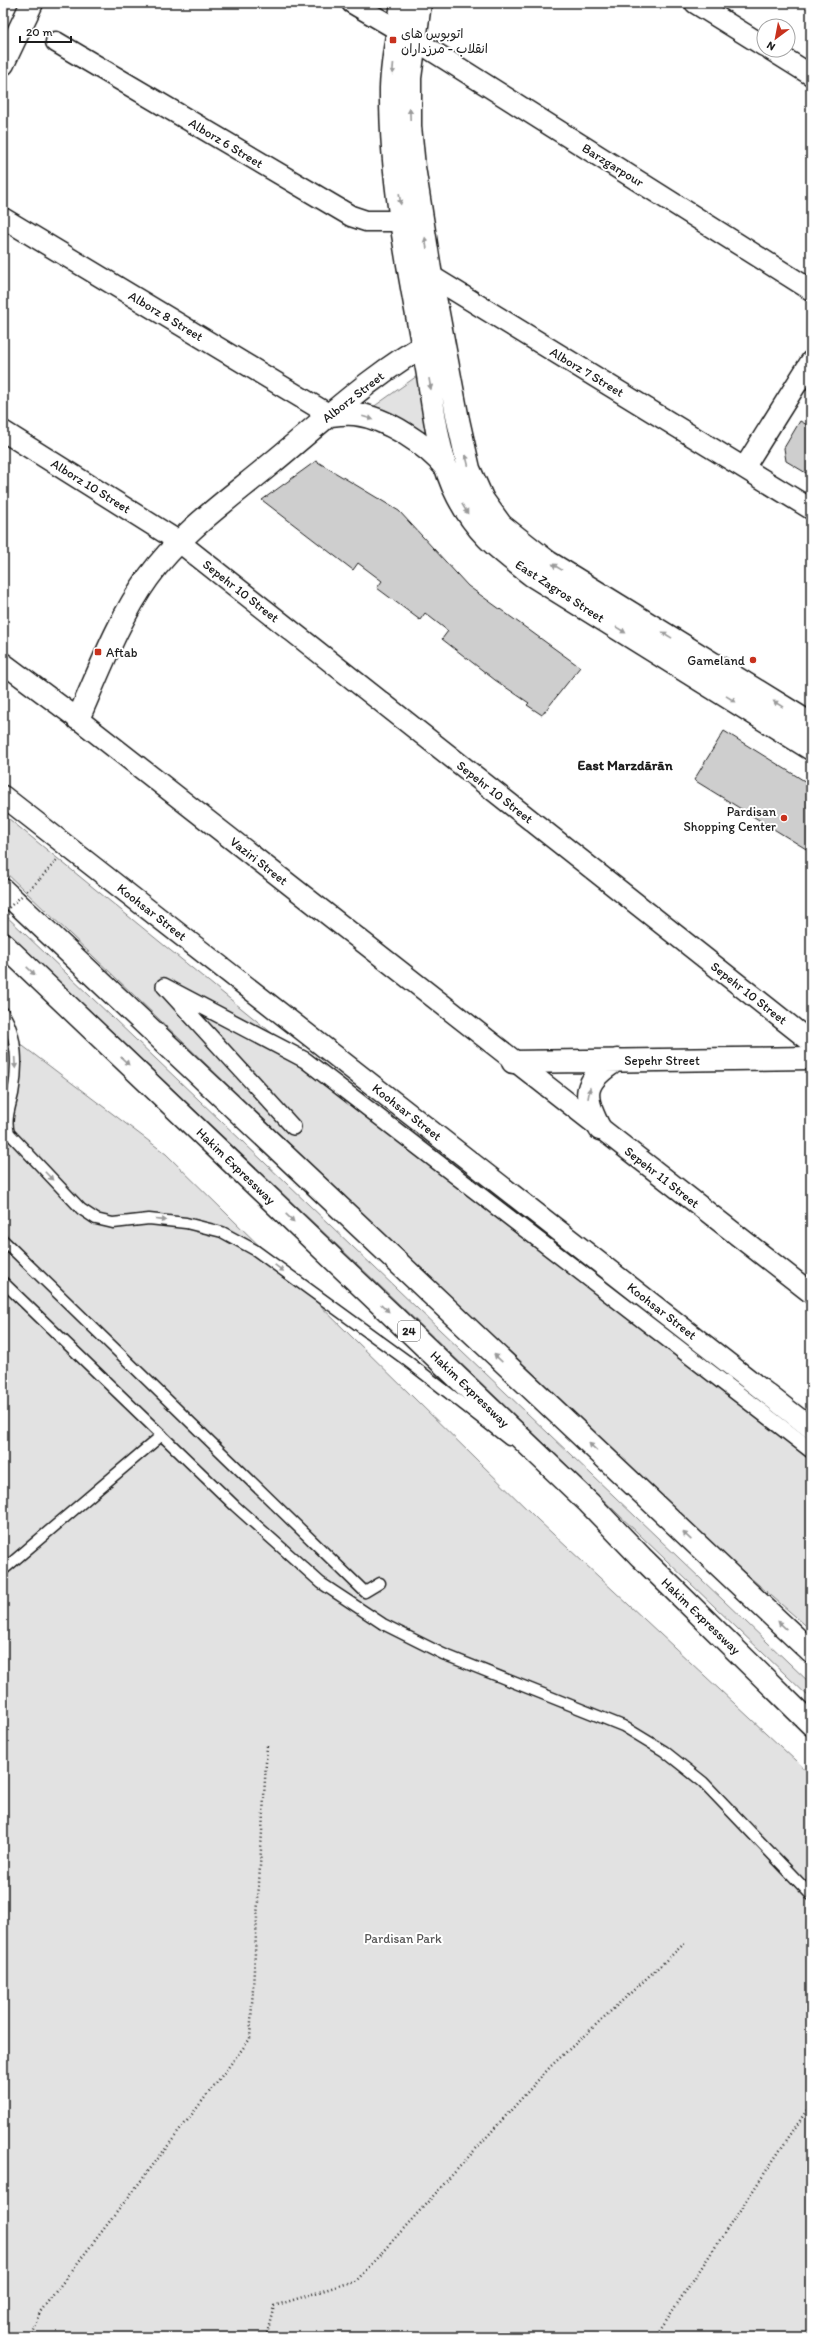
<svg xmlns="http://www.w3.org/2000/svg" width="814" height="2340" viewBox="0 0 814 2340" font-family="Itim,'Playpen Sans Arabic',sans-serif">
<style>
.green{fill:#e2e2e2;stroke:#7f7f7f}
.building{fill:#cecece;stroke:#1c1c1c}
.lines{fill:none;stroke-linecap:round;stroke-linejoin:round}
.service-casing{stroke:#1c1c1c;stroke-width:13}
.pedestrian-casing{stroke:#1c1c1c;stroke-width:18}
.minor-casing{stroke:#1c1c1c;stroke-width:23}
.tertiary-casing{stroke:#1c1c1c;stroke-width:25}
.trunk-casing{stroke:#1c1c1c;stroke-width:25}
.path{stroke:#1c1c1c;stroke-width:2.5;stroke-dasharray:1 3;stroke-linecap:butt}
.service{stroke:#fff;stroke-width:10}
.pedestrian{stroke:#fff;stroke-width:15}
.minor{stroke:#fff;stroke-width:20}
.tertiary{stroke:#fff;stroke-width:22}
.trunk{stroke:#fff;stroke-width:22}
.path-bridge{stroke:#1c1c1c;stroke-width:2.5;stroke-dasharray:1 3;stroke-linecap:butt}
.oneway{fill:#999}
.poi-dot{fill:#c8321e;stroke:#fff;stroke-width:1.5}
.labels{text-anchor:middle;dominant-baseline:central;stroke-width:4;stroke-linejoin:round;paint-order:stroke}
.shield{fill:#fff;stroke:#606060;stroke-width:1}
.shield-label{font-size:12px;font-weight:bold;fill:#1c1c1c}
.poi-label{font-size:13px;fill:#1c1c1c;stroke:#fff;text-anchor:start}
.street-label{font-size:13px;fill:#1c1c1c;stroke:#fff}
.park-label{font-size:13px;fill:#575757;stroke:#fff}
.neighbourhood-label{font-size:14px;font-weight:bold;fill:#1c1c1c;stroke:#fff}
</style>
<rect width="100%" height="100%" fill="#fff"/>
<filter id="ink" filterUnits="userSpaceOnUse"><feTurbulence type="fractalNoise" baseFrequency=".025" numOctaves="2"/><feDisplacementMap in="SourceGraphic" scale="8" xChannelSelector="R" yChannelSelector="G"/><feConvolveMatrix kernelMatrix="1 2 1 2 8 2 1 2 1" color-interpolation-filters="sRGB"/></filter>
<g filter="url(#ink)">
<path class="green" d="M417,376l10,62c-21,-18 -31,-24 -58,-28z
M3,814l281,229 527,405v182l-111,-96 -200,-189 -497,-475z
M3,913l808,771v15l-435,-417 -373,-354z
M3,1031l163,123 372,366 273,255v562h-808z"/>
<path class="building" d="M800,421l11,6v49l-25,-15 -2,-13z
M316,461l83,50 69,75 112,81 -38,48 -15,-10 2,-2 -34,-23 -53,-41 6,-8 -23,-18 -5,7 -43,-32 5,-7 -24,-18 -5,7 -91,-70z
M724,731l87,54v67l-117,-72z"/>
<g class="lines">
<g class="service-casing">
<path id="service" d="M3,1012c15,23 15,56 10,82 -3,13 -8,26 -4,39l72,76 15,10 17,4 36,-4 37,4 36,9 33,18 151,110 103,80
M3,1240l362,352 15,-9
M3,1282l232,224 86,77 62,41 60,30 180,72 41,25 39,31 108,113
M3,1570l159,-135"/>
</g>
<g class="pedestrian-casing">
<path id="pedestrian" d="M293,1127l-129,-141 141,74 506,390"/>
</g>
<g class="minor-casing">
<path id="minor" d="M352,3l46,27
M695,3l69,43
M415,40l396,250
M56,42l295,174 15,5h37
M771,50l40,25
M3,218l327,197
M431,276l380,233
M3,431l175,110 633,501
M744,468l67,-107
M3,663l75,56 733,574
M3,796l808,632"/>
</g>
<g class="tertiary-casing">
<path id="tertiary" d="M402,3c-4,28 -10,57 -11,85 -1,94 19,189 36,281 7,41 11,90 31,128 20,38 42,53 75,79l278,173
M420,3l-10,75v48l4,41 17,109 27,144 11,49 14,31 18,25 47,37 263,162
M3,64l29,-61
M330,415c8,-1 17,-2 25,-1 32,4 72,31 92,55
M78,719c21,-47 40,-99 70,-141 33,-46 81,-79 124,-115 50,-41 105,-93 162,-123
M513,1062l298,-4
M600,1129c-18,-34 -18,-47 17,-69"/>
</g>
<g class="trunk-casing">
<path id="trunk" d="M3,890l808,762
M3,944l586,559 52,54 170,167"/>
</g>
<path class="path" d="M40,879l17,-19
M30,2337l10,-25 210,-273 17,-294
M266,2337l8,-31 83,-26 194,-214 134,-123
M655,2337l156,-233"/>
<use href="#service" class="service"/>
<use href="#pedestrian" class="pedestrian"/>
<use href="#minor" class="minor"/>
<use href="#tertiary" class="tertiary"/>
<use href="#trunk" class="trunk"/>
<path class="path-bridge" d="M3,913l37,-34"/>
</g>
<defs><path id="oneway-solid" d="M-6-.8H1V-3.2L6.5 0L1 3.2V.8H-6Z"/></defs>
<g class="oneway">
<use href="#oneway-solid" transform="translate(393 69) rotate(95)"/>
<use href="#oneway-solid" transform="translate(410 114) rotate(-92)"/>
<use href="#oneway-solid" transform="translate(400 199) rotate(82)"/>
<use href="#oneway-solid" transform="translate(426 243) rotate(-99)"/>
<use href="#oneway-solid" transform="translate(430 384) rotate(80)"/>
<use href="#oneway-solid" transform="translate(368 418) rotate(17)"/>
<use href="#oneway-solid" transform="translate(467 460) rotate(-104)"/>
<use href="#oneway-solid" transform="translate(465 509) rotate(59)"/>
<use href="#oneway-solid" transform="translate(557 567) rotate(-148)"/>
<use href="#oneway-solid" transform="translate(621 630) rotate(32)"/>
<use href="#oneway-solid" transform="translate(667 635) rotate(-148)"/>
<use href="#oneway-solid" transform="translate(731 699) rotate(32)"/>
<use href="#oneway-solid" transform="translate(778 704) rotate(-148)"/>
<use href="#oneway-solid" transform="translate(31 971) rotate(44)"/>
<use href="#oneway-solid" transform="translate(125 1061) rotate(44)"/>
<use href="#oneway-solid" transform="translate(15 1063) rotate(87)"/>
<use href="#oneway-solid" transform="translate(589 1093) rotate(-80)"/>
<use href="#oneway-solid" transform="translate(49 1176) rotate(46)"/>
<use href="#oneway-solid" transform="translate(290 1218) rotate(44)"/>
<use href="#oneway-solid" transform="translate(161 1220) rotate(5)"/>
<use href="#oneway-solid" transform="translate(279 1268) rotate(36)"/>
<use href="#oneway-solid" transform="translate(385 1308) rotate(44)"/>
<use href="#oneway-solid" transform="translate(498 1358) rotate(-137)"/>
<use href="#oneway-solid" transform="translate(593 1447) rotate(-137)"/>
<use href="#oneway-solid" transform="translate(687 1536) rotate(-137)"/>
<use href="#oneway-solid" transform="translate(782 1625) rotate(-137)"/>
</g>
</g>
<g class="poi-dot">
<rect x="389" y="36" width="8" height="8" rx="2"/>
<rect x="94" y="648" width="8" height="8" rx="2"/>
<circle cx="753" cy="660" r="4"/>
<circle cx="784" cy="818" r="4"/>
</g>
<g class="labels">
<rect class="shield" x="398" y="1321" width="22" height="20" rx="3"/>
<g class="shield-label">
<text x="409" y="1331">24</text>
</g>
<g class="poi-label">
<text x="401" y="33">اتوبوس های<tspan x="401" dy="15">انقلاب - مرزداران</tspan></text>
<text x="106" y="652">Aftab</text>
<text x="745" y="660" text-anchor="end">Gameland</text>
<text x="776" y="811" text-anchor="end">Pardisan<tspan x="776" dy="15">Shopping Center</tspan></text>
</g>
<g class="street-label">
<text transform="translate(226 143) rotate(31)">Alborz 6 Street</text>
<text transform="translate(613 165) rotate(32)">Barzgarpour</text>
<text transform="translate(166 316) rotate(31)">Alborz 8 Street</text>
<text transform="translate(587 372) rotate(31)">Alborz 7 Street</text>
<text transform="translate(353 397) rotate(-38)">Alborz Street</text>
<text transform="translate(91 486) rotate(32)">Alborz 10 Street</text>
<text transform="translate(241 591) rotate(38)">Sepehr 10 Street</text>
<text transform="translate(560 591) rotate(33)">East Zagros Street</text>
<text transform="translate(495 792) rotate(38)">Sepehr 10 Street</text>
<text transform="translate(259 861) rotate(38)">Vaziri Street</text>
<text transform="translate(152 912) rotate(38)">Koohsar Street</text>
<text transform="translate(749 993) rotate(38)">Sepehr 10 Street</text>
<text x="662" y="1060">Sepehr Street</text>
<text transform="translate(407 1112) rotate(38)">Koohsar Street</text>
<text transform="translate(236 1166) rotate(44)">Hakim Expressway</text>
<text transform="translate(662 1177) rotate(38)">Sepehr 11 Street</text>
<text transform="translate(662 1311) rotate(38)">Koohsar Street</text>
<text transform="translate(470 1389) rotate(44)">Hakim Expressway</text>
<text transform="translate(701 1616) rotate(44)">Hakim Expressway</text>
</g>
<g class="park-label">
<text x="403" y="1938">Pardisan Park</text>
</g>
<g class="neighbourhood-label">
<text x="625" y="765">East Marzdārān</text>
</g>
</g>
<rect width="814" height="2340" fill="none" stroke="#fff" stroke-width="16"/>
<rect x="8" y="8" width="798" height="2324" fill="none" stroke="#1c1c1c" stroke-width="1.5" filter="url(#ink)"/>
<g transform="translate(776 38) rotate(212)"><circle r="19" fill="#ffffff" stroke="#a4a4a4"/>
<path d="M0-3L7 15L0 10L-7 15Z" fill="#c8321e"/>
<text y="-6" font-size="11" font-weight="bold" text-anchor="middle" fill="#1c1c1c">N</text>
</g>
<path d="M20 36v6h51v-6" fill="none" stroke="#1c1c1c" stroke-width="2"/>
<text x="26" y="36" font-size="12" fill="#1c1c1c" stroke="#ffffff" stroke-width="3" paint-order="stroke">20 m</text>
</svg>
